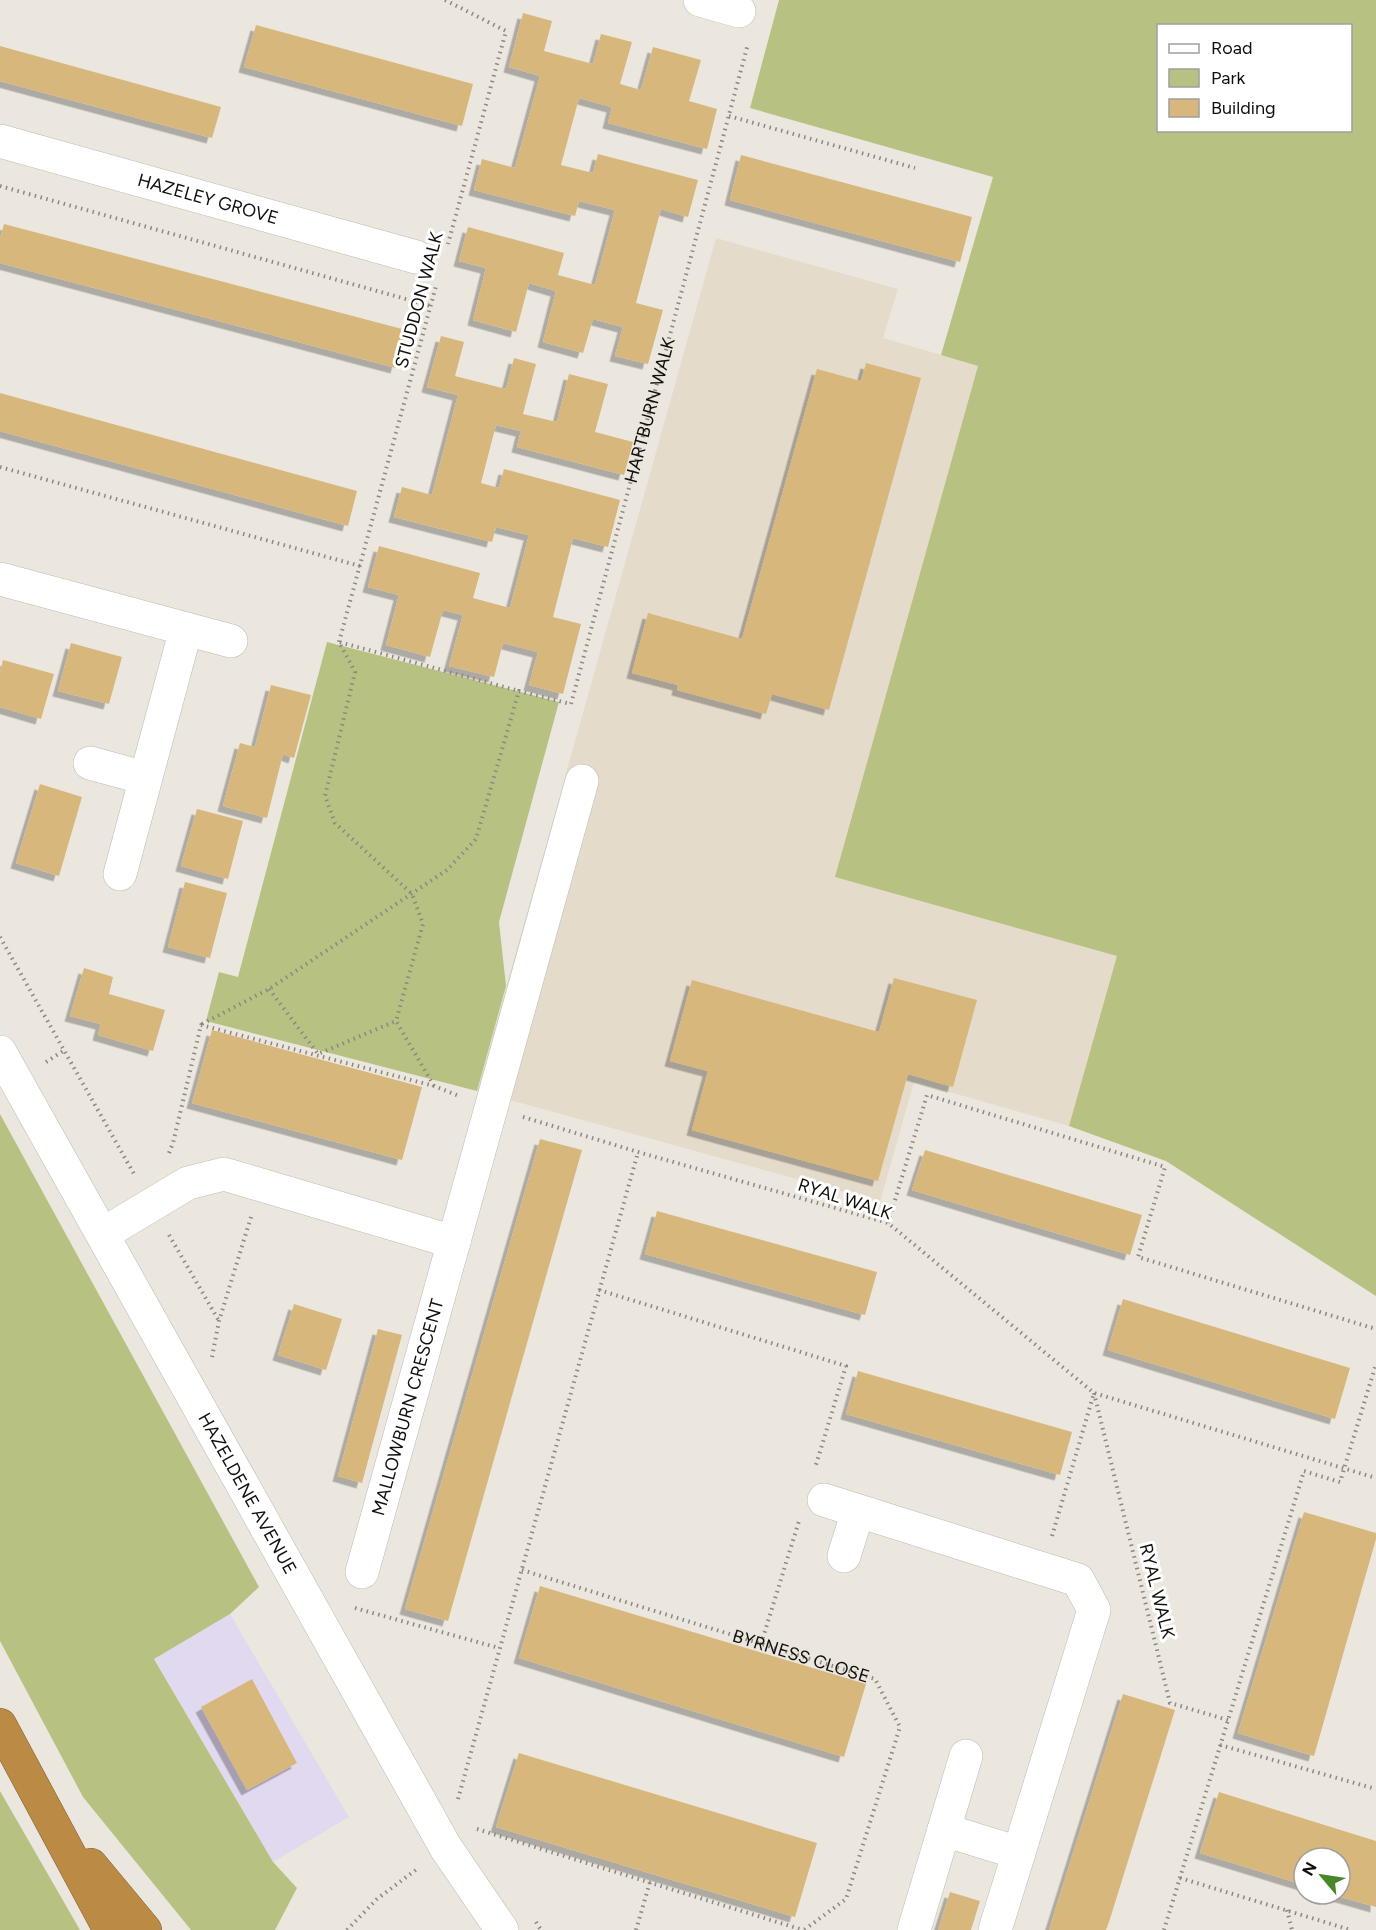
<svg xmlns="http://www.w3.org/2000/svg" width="1376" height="1930" viewBox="0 0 1376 1930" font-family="Figtree,sans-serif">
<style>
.built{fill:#e4dbcb}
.industrial{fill:#e1d9ef}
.green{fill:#b7c282;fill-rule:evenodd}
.building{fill:#d8b77c;filter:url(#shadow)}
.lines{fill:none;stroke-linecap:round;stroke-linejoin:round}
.minor-casing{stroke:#beb9b1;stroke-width:34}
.highway-casing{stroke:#806031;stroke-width:34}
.path{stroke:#8c8882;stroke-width:4;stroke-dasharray:1.5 4.5;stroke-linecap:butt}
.minor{stroke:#fff;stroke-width:33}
.highway{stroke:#bb8b45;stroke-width:33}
.labels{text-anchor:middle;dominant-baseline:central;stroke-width:6;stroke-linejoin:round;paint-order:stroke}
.street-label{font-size:18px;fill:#110f0c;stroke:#fff}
</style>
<defs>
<filter id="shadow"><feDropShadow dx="-5.5" dy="5.5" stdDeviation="0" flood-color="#0004"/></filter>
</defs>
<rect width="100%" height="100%" fill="#ece7de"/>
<path class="built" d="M1376,0v1296l-210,-135 -97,-35 -155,-44 -34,120 -403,-111 239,-853 182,51 -15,49 186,54 281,-262v-104z"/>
<path class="industrial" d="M230,1614l119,203 -76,45 -119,-204z"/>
<path class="green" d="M779,0h597v1296l-210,-135 -97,-35 48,-170 -282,-79 143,-511 -37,-11 52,-178 -243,-69zM1158,26h192v104h-192z
M327,642l232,60 -60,220 7,64 -29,105 -271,-70 13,-49 19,5z
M0,1114l259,473 -29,27 -76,45 119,203 24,26 -22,42h-84l-108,-133 -83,-156z
M0,1791l80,139h-80z"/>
<path class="building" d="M523,13l29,8 -8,30 49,13 8,-30 31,8 -12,42 21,6 12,-43 48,13 -12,41 28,8 -10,40 -99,-26 4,-16 -33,-9 -18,67 32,8 5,-19 100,26 -10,37 -27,-8 -25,94 27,7 -15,54 -33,-8 8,-29 -30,-8 -10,34 -40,-11 13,-51 -27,-8 -13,49 -43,-12 13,-52 -27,-7 9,-34 96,26 -6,22 37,10 20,-75 -36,-9 -4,15 -101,-26 8,-31 33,9 25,-92 -31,-9z
M256,25l217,59 -11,42 -218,-59z
M0,46l221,61 -9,31 -212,-57z
M741,155l231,62 -12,45 -230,-62z
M4,224l402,106 -10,38 -396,-105v-24z
M441,336l23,6 -9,34 51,13 8,-31 22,6 -13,50 34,8 12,-48 39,10 -13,48 38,10 -9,33 -107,-28 4,-16 -25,-6 -15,58 18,5 5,-19 116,31 -12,47 -35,-9 -20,79 28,7 -18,70 -34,-9 9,-33 -35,-9 -9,34 -45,-11 14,-51 -20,-5 -13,47 -44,-12 13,-50 -31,-8 11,-41 101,27 -7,25 37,10 19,-73 -33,-8 -4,15 -98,-25 8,-30 30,8 26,-100 -31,-8z
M866,363l55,15 -92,332 -57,-16 -6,20 -89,-24 1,-5 -46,-12 16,-60 94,26 75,-270 44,12z
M0,393l357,98 -9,35 -348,-95z
M71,643l51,14 -13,47 -51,-13z
M3,660l51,14 -13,45 -41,-12v-35z
M271,685l40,10 -17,63 -11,-4 -16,64 -44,-12 17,-63 15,4z
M40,784l42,13 -23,79 -43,-13z
M197,809l46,12 -15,58 -47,-13z
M185,882l42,11 -17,65 -42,-11z
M84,968l29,9 -4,17 56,16 -12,41 -55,-16 3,-11 -31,-8z
M894,978l83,22 -24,87 -45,-13 -30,107 -186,-51 16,-59 -38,-10 22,-81 187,52z
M212,1030l210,57 -20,73 -210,-57z
M540,1139l42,11 -134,471 -43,-12z
M925,1150l217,65 -12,40 -218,-65z
M657,1211l220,61 -12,43 -220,-61z
M1123,1299l227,69 -15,51 -227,-69z
M294,1304l48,15 -16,51 -48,-15z
M378,1329l24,6 -40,148 -24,-7z
M858,1371l214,61 -12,43 -214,-61z
M1304,1512l72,21v6l-62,217 -76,-23z
M540,1586l326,98 -22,73 -325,-99z
M252,1679l45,84 -50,27 -46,-83z
M1123,1694l52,16 -66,212 -3,8h-57z
M519,1753l298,90 -22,74 -299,-90z
M1219,1792l157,49v66l-42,-12 6,-1v-36h-36v27l-104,-32z
M950,1892l30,9 -9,29h-33z"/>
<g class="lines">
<g class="minor-casing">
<g id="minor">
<path d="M700,0l39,11"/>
<path id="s3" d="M0,141l416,116"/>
<path d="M0,579l231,62"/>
<path d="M90,763l55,15"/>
<path d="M120,874l66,-245"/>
<path id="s4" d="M0,1052l446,796 56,82"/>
<path d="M103,1234l85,-51 36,-9 230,68"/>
<path d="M824,1500l254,80 16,30 -99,320"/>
<path d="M844,1556l14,-45"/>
<path id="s5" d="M362,1572l220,-791"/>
<path d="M944,1830l75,23"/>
<path d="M914,1930l52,-174"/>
</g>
</g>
<g class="highway-casing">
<path id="highway" d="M0,1725l110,205
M91,1865l54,65"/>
</g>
<g class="path">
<path d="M445,0l61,31 -58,213"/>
<path d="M729,116l186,52"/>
<path d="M0,186l431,120"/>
<path d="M0,467l360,99"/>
<path d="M339,642l97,-356"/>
<path d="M0,937l134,237"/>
<path d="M269,989l49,65 78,-33"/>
<path id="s1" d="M202,1024l67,-35 178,-119 29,-31 43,-148 52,13 177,-660"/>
<path d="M46,1062l17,-11"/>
<path d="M434,1086l-38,-65 27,-97 -11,-30 -77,-71 -10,-27 30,-124 -16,-30 180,49"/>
<path d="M523,1117l115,35 250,71 206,170 282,85"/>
<path d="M169,1153l4,-10 28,-118 233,61 25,10"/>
<path d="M888,1223l39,-128 238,72 -27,90 238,72"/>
<path d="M169,1235l50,86"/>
<path d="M599,1290l247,76 -31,102"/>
<path d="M212,1357l7,-36 32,-104"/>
<path d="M1094,1393l76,310 58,17"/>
<path d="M1052,1536l42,-143"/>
<path id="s2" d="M522,1570l353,109 25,48 -54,172 -42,31"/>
<path d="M355,1608l144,40"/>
<path d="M761,1644l38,-123"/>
<path d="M1220,1745l156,44"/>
<path d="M458,1799l180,-647"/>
<path d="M477,1829l326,101"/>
<path d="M1180,1878l171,52"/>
<path d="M1287,1910l5,20"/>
<path d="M536,1922l5,8"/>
<path d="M347,1930l30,-31 40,-30"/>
<path d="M636,1930l14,-48"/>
<path d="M1164,1930l140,-459 36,11 36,-118"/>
</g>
<use href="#minor" class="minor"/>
<use href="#highway" class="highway"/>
</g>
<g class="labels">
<g class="street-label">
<text stroke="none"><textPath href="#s3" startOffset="216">HAZELEY GROVE</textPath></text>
<text transform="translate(419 300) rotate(-75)">STUDDON WALK</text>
<text stroke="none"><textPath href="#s1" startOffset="844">HARTBURN WALK</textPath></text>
<text transform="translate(845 1199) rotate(18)">RYAL WALK</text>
<text stroke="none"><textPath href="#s5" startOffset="171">MALLOWBURN CRESCENT</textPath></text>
<text stroke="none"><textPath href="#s4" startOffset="506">HAZELDENE AVENUE</textPath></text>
<text transform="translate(1157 1591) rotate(76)">RYAL WALK</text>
<text stroke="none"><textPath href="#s2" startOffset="292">BYRNESS CLOSE</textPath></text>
</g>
</g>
<rect x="1157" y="24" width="195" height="108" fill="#ffffff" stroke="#a09f9e" stroke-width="1.5"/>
<rect x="1169" y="44" width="30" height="9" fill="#ffffff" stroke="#a09f9e" stroke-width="1.5"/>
<text x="1211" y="54" font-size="18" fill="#110f0c">Road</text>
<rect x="1169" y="69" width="30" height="18" fill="#b7c282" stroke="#a09f9e" stroke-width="1.5"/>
<text x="1211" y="84" font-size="18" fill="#110f0c">Park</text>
<rect x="1169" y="99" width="30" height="18" fill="#d8b77c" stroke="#a09f9e" stroke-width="1.5"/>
<text x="1211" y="114" font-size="18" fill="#110f0c">Building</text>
<g transform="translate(1322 1876) rotate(299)"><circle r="28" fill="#ffffff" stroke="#a09f9e" stroke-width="1.5"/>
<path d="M0-4.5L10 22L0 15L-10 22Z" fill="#488727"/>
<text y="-9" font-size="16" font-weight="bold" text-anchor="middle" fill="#110f0c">N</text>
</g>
</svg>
